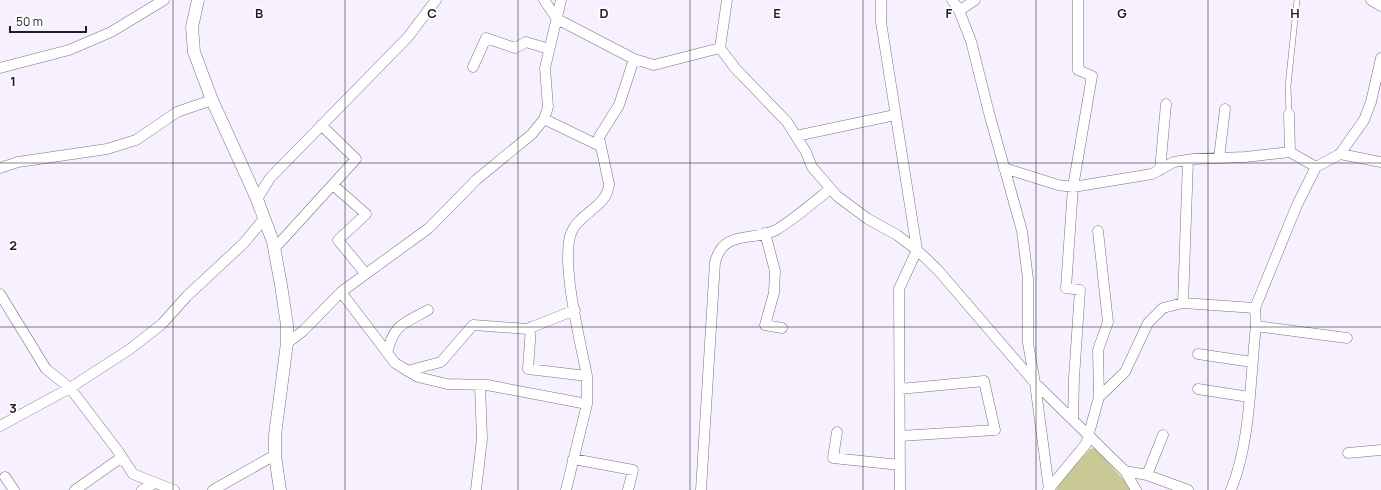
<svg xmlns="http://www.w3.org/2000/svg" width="1381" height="490" viewBox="0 0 1381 490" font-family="Manrope,sans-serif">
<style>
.green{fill:#c8c995}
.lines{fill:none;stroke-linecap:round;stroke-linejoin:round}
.service-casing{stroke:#797282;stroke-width:6}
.minor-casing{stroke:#797282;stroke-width:11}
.tertiary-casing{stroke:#797282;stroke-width:13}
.service{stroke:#fff;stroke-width:5}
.minor{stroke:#fff;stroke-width:10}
.tertiary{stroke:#fff;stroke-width:12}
.grid{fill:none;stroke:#1f1c22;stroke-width:1;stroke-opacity:0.55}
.grid-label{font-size:13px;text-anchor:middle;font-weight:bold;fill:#1f1c22;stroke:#fff;stroke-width:3.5;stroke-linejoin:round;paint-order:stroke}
</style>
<rect width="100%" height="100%" fill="#f7f0ff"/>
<path class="green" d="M1095,448l38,42h-77l9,-14 25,-27z"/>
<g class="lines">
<g class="service-casing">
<path id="service" d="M1289,114l-1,-28 9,-86"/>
</g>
<g class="minor-casing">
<path id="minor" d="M544,0l13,19 77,40 20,6 66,-17
M727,0l-7,48 15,20 52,54 19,30 6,15 25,29 31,23 29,16 20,15 20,19 98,114 90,88 11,19
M881,0v22l36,228 -18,39 1,201
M952,0l6,8 13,33 18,72 33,118 6,48v64l7,40 14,106
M1371,0l10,6
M959,11l16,-11
M473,67l13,-29 29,10 11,-6 23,7
M0,68l69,-18 42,-18 53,-32
M1289,114l1,38
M544,119l56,27
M796,136l99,-21
M1340,154l41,8
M1219,158l6,-49
M0,168l18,-6 89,-13 29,-9 41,-28 35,-12
M1004,168l54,17 15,2 79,-13 22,-12 19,-3 52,-2 45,-5 26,15
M1160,170l6,-66
M333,185l33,29 -28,26 27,33
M257,199l13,-21 138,-141 28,-37
M1098,231l10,91 -10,28 1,47
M765,233l10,38 -1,22 -9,32 17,3
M274,249l82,-90 -35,-34
M341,292l54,71 23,14 29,7 40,1 100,19
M0,294l46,75 24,19 48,63 15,23 41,16
M1183,303l5,-143
M1256,326l91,12
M531,327l-3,42 59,7
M287,343l16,-12 38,-39 88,-64 47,-48 56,-46 12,-15 4,-12 -3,-39 16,-68
M387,353c7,-29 16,-29 41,-43
M1198,354l54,8
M407,371l34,-9 32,-37 54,4 48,-19
M900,389l84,-8 11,49 -95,6
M1198,389l51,8
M1073,420l1,-42 6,-88 -14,-2 7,-101 19,-111 -14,-6v-70
M0,426l70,-38 60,-39 32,-25 25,-28 57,-53 19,-23
M837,432l-4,26 67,7
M1348,453l33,-3
M573,459l60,11 -5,20
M1125,471l22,4 41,15
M1147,475l16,-40
M5,477l9,13
M75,490l47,-33
M142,490l13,-7
M213,490l62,-35
M476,490l6,-51 -2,-54
M566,490l21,-86v-28c-6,-31 -28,-119 -15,-145 8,-18 36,-25 37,-47l-10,-47 20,-32 15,-46
M701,490l14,-228c9,-33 37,-20 61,-32 17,-10 38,-28 54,-41
M1048,490l38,-46 13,-47 26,-25 23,-49 15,-15 20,-5 72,5
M1231,490c20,-49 19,-112 25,-164l-1,-18 42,-103 19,-38 24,-13 24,-34 7,-18 10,-44"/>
</g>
<g class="tertiary-casing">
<path id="tertiary" d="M198,0l-6,27 2,25 18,48 45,99 16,43 8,43 6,40v18l-12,92v20l5,35"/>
</g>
<use href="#service" class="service"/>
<use href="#minor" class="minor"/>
<use href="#tertiary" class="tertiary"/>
</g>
<path class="grid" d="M173,0v490M345,0v490M518,0v490M690,0v490M863,0v490M1036,0v490M1208,0v490M0,163h1381M0,327h1381"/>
<g class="grid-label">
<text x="259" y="18">B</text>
<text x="432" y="18">C</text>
<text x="604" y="18">D</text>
<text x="777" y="18">E</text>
<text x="949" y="18">F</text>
<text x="1122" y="18">G</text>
<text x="1295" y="18">H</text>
<text x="13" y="86">1</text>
<text x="13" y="250">2</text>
<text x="13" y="413">3</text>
</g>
<path d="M10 26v6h76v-6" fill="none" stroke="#1f1c22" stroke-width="2"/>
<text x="16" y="26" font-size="12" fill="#1f1c22" stroke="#ffffff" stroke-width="3" paint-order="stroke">50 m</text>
</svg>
